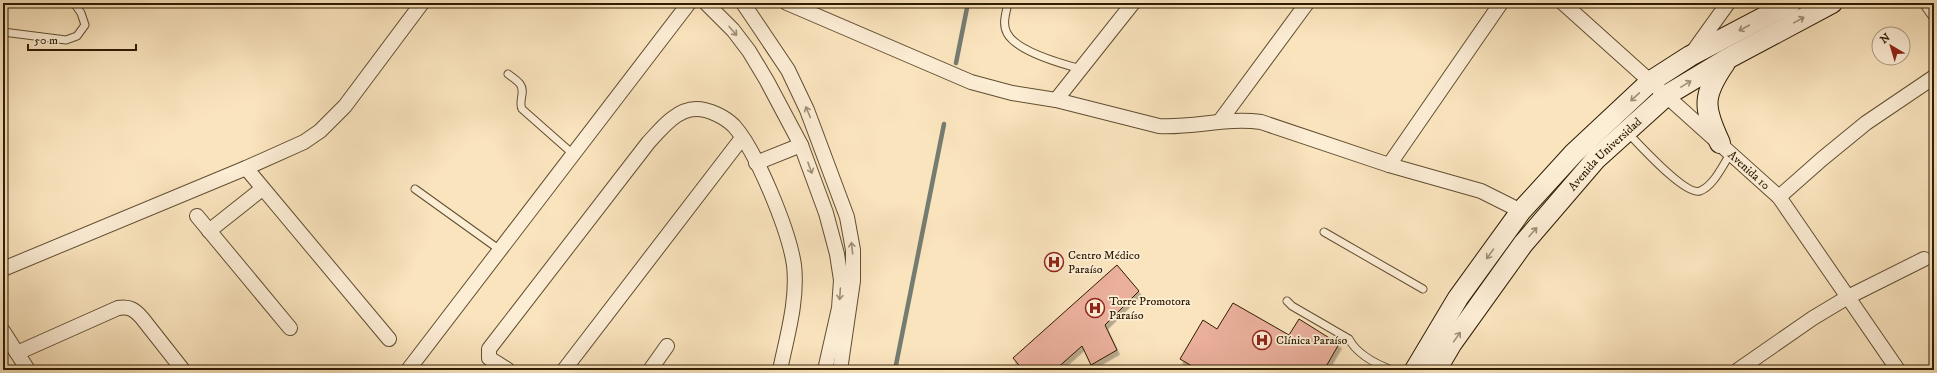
<svg xmlns="http://www.w3.org/2000/svg" width="1937" height="373" viewBox="0 0 1937 373" font-family="'IM FELL DW Pica',serif">
<style>
.lines{fill:none;stroke-linecap:round;stroke-linejoin:round}
.stream{stroke:#757c71;stroke-width:4.5}
.building{fill:#ebb09c;stroke:#2e1c01;filter:url(#shadow)}
.lane-casing{stroke:#614e30;stroke-width:9}
.street-casing{stroke:#614e30;stroke-width:16}
.secondary-casing{stroke:#2e1c01;stroke-width:22}
.lane{stroke:#fcedd5;stroke-width:7}
.street{stroke:#fcedd5;stroke-width:14}
.secondary{stroke:#fcedd5;stroke-width:20}
.oneway{stroke:#9f8f76}
.labels{text-anchor:middle;dominant-baseline:central;stroke-width:3.5;stroke-linejoin:round;paint-order:stroke}
.street-label{font-size:12px;fill:#2e1c01;stroke:#fcedd5}
.poi-label{font-size:12px;fill:#2e1c01;stroke:#fcedd5;text-anchor:start}
</style>
<defs>
<filter id="shadow"><feDropShadow dx="2.5" dy="4.5" stdDeviation="0" flood-color="#0004"/></filter>
</defs>
<rect width="100%" height="100%" fill="#fae4be"/>
<filter id="stains"><feTurbulence type="fractalNoise" baseFrequency=".005" numOctaves="4"/><feColorMatrix values="0 0 0 0 .2 0 0 0 0 .09 0 0 0 0 .02 0 0 0 .5 -.17"/></filter>
<radialGradient id="worn" r=".72"><stop offset=".6" stop-color="#630" stop-opacity="0"/><stop offset="1" stop-color="#630" stop-opacity=".3"/></radialGradient>
<g class="lines">
<path class="stream" d="M956,63l12,-60
M895,370l49,-246"/>
</g>
<path class="building" d="M1117,265l22,26 -34,34 12,25 -26,15 -9,-19 -27,24h-32l-10,-12z
M1233,303l56,32 10,-16 40,25 -15,26h-125l-19,-11 23,-39 14,9z"/>
<g class="lines">
<g class="lane-casing">
<path id="lane" d="M1008,3c-2,10 -6,21 -1,30 9,18 55,31 74,36
M3,32l63,8 11,-4 8,-11 -4,-12 -7,-10
M508,74c4,3 9,6 12,10 6,8 -2,17 2,25l51,45
M1627,132c11,11 58,64 73,59 14,-5 23,-27 31,-38
M415,189l85,61
M1324,232l99,57
M1287,301l5,5 57,33c8,15 27,25 43,31"/>
</g>
<g class="street-casing">
<g id="street">
<path d="M706,3l27,27 16,21 18,30 34,64 25,68 11,41 4,26 -2,28 -14,62"/>
<path d="M743,3l45,67 19,40 40,107 6,33v31l-13,89"/>
<path d="M787,3l184,79 41,11 44,7 103,26c35,2 68,-9 102,-4l128,43 92,26 40,20"/>
<path id="s1" d="M1563,3l216,194 119,173"/>
<path d="M1927,3l7,10"/>
<path d="M1692,53l36,-50"/>
<path d="M1056,100l77,-97"/>
<path d="M1220,121l87,-118"/>
<path d="M756,163l45,-18"/>
<path d="M1389,165l112,-162"/>
<path d="M246,168l143,171"/>
<path d="M1779,197l43,-38 44,-36 68,-46"/>
<path d="M197,216l93,112"/>
<path d="M209,231l53,-42"/>
<path d="M3,269l243,-101 58,-26 16,-11 25,-25 77,-103"/>
<path d="M3,331l25,39"/>
<path d="M17,353l101,-45c12,-2 17,2 24,10l41,52"/>
<path d="M408,370l281,-367"/>
<path d="M508,370l-19,-12v-9l159,-206c12,-13 28,-34 48,-34 13,0 29,8 38,17 23,26 55,105 60,139 4,35 -7,71 -14,105"/>
<path d="M564,370l178,-232"/>
<path d="M650,370l17,-24"/>
<path d="M1738,370l75,-52 35,-21 76,-38"/>
</g>
</g>
<g class="secondary-casing">
<g id="secondary">
<path d="M1720,143c-17,-36 -18,-47 5,-80"/>
<path d="M1415,370l43,-72 63,-87 53,-58 77,-72 39,-25 101,-53"/>
<path id="s2" d="M1436,370l16,-27 71,-99 73,-85 71,-64 60,-36 105,-56"/>
</g>
</g>
<use href="#lane" class="lane"/>
<use href="#street" class="street"/>
<use href="#secondary" class="secondary"/>
</g>
<defs><path id="oneway-shaft" d="M-6 0H5M1.5-3L5.5 0L1.5 3" fill="none" stroke-width="1.6" stroke-linecap="round" stroke-linejoin="round"/></defs>
<g class="oneway">
<use href="#oneway-shaft" transform="translate(1799 20) rotate(-29)"/>
<use href="#oneway-shaft" transform="translate(1744 28) rotate(152)"/>
<use href="#oneway-shaft" transform="translate(733 31) rotate(49)"/>
<use href="#oneway-shaft" transform="translate(1686 84) rotate(-31)"/>
<use href="#oneway-shaft" transform="translate(1635 97) rotate(137)"/>
<use href="#oneway-shaft" transform="translate(808 112) rotate(-113)"/>
<use href="#oneway-shaft" transform="translate(810 168) rotate(70)"/>
<use href="#oneway-shaft" transform="translate(1533 232) rotate(-49)"/>
<use href="#oneway-shaft" transform="translate(852 248) rotate(-97)"/>
<use href="#oneway-shaft" transform="translate(1490 254) rotate(126)"/>
<use href="#oneway-shaft" transform="translate(840 294) rotate(94)"/>
<use href="#oneway-shaft" transform="translate(1457 337) rotate(-55)"/>
</g>
<defs>
<g id="hospital-ring" transform="scale(1)"><circle r="9.5" fill="#fcedd5" stroke="#8f2418" stroke-width="1.5"/><path d="M-5-5h3v3.5h4V-5h3V5h-3V1.5h-4V5h-3Z" fill="#8f2418"/></g>
</defs>
<g fill-rule="evenodd">
<use href="#hospital-ring" x="1054" y="262"/>
<use href="#hospital-ring" x="1095" y="308"/>
<use href="#hospital-ring" x="1262" y="340"/>
</g>
<g class="labels">
<g class="street-label">
<text stroke="none"><textPath href="#s2" startOffset="275">Avenida Universidad</textPath></text>
<text stroke="none"><textPath href="#s1" startOffset="250">Avenida 10</textPath></text>
</g>
<g class="poi-label">
<text x="1068" y="255">Centro Médico<tspan x="1068" dy="14">Paraíso</tspan></text>
<text x="1109" y="301">Torre Promotora<tspan x="1109" dy="14">Paraíso</tspan></text>
<text x="1276" y="340">Clínica Paraíso</text>
</g>
</g>
<rect width="1937" height="373" fill="none" stroke="#fae4be" stroke-width="16"/>
<rect x="4" y="4" width="1929" height="365" fill="none" stroke="#2e1c01" stroke-width="2"/>
<rect x="8" y="8" width="1921" height="357" fill="none" stroke="#2e1c01"/>
<g transform="translate(1891 46) rotate(322)"><circle r="19" fill="#fcedd5" stroke="#aa9980"/>
<path d="M0-3L7 15L0 10L-7 15Z" fill="#8f2418"/>
<text y="-6" font-size="11" font-weight="bold" text-anchor="middle" fill="#2e1c01">N</text>
</g>
<path d="M28 44v6h108v-6" fill="none" stroke="#2e1c01" stroke-width="2"/>
<text x="34" y="44" font-size="12" fill="#2e1c01" stroke="#fcedd5" stroke-width="3" paint-order="stroke">50 m</text>
<rect width="100%" height="100%" filter="url(#stains)"/>
<rect width="100%" height="100%" fill="url(#worn)"/>
</svg>
